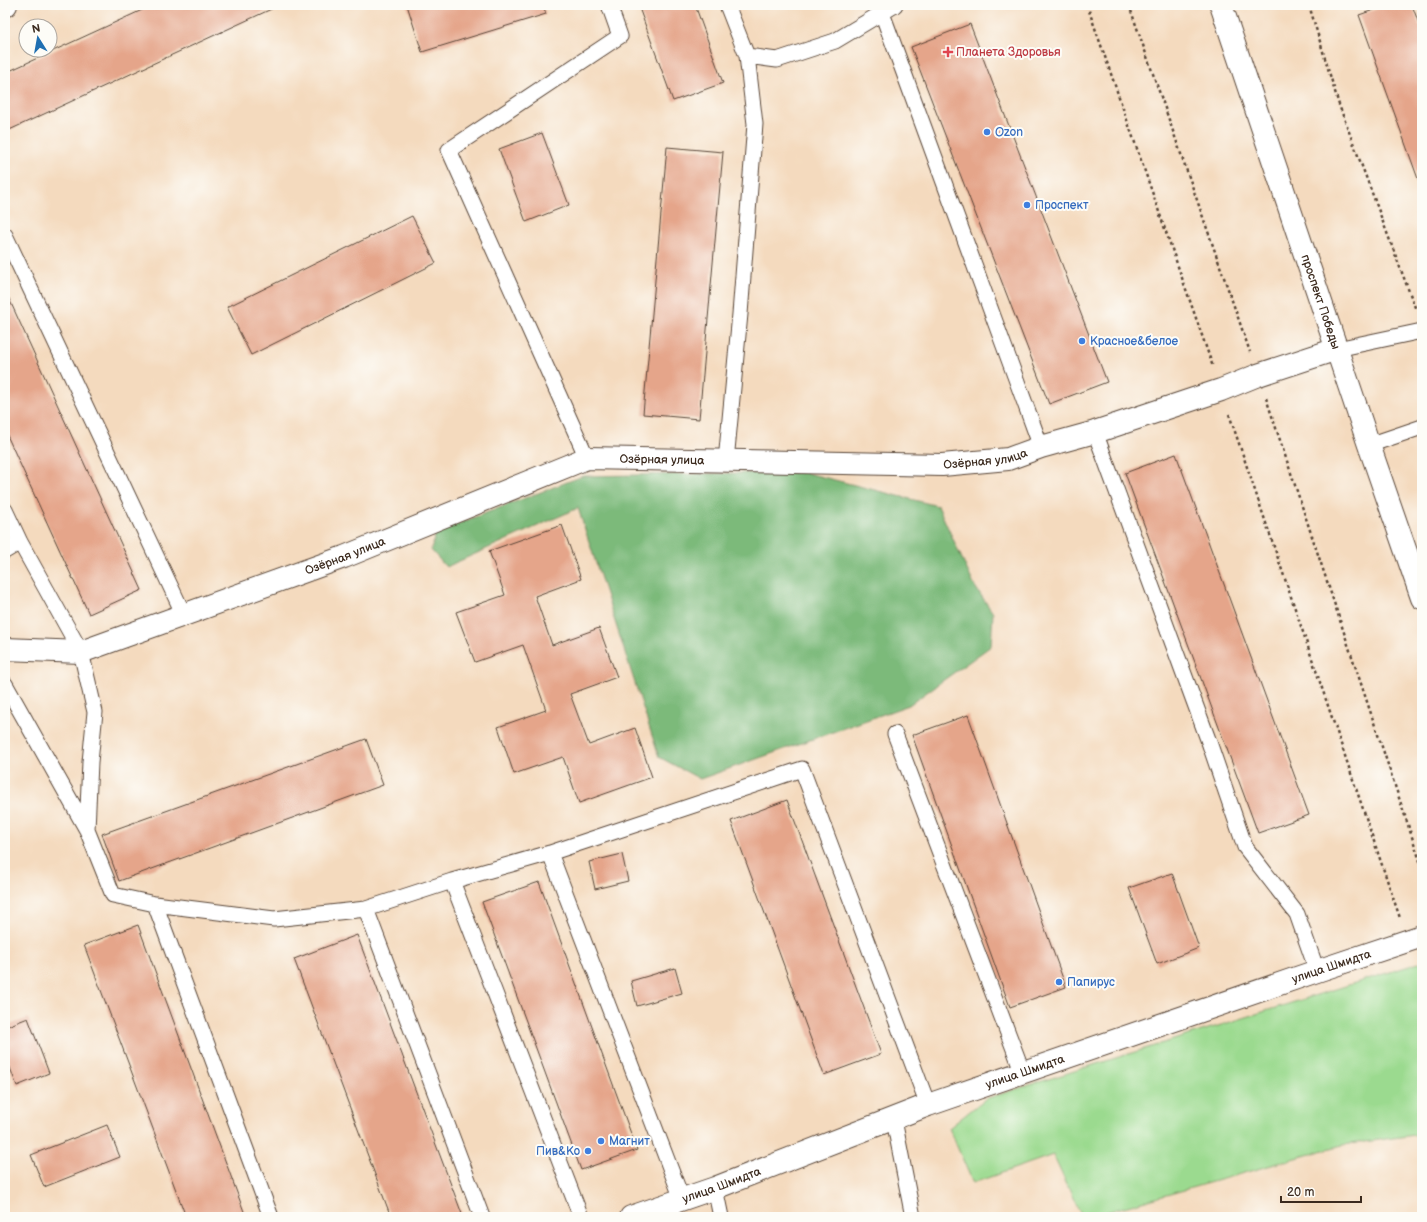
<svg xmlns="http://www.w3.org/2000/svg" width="1427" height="1222" viewBox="0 0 1427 1222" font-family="'Balsamiq Sans',sans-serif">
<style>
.green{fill:#9bda8f;stroke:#6b8256}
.forest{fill:#7cba7a;stroke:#5c724c}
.building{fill:#e5a58a}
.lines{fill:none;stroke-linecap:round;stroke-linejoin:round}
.service-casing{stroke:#574436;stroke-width:17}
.minor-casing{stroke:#574436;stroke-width:24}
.tertiary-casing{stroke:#574436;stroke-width:24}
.path{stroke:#574436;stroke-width:2.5;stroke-dasharray:3 3;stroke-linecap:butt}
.service{stroke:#fff;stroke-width:15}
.minor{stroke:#fff;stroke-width:22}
.tertiary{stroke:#fff;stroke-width:22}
.health-dot{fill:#e0444e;stroke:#fdfcf7;stroke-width:1.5}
.shop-dot{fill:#3f7fe0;stroke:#fdfcf7;stroke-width:1.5}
.labels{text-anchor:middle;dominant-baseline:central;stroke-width:4;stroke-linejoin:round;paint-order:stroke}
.health-label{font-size:12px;fill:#be3a42;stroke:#fdfcf7;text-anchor:start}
.shop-label{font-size:12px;fill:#366cbe;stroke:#fdfcf7;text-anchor:start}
.street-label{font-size:12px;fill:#3b2a1e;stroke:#fdfcf7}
</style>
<rect width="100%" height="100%" fill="#fdfcf7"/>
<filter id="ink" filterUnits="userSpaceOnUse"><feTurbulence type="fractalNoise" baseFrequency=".025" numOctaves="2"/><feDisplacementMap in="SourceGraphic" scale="8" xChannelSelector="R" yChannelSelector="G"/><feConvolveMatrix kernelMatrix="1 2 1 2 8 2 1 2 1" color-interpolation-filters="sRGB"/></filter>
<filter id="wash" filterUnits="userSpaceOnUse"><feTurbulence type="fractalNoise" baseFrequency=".012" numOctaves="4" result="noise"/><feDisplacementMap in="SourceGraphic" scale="16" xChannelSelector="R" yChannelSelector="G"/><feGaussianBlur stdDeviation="0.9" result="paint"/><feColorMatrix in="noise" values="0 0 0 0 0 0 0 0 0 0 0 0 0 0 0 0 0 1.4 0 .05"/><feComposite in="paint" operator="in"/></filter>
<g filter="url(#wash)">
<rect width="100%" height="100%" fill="#f4dabe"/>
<path class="green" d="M1422,962v172l-80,11 -253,72h-7l-29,-62 -80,28 -24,-55 36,-29z"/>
<path class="forest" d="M803,472l135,34 36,79 19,28 -2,33 -82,59 -209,74 -41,-22 -81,-249 -132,59 -15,-17 5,-18 147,-56z"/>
<g id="blocks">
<path class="building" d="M153,5h127l-275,127v-59z
M407,5h136l3,9 -124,38z
M638,5h57l28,78 -50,18z
M1388,5h24l10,27v158l-63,-175z
M970,24l137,358 -58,22 -138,-357z
M542,133l27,72 -43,17 -27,-73z
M667,147l56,5 -24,267 -56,-5z
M412,216l24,47 -185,92 -24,-48z
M5,290l137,300 -53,24 -84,-183z
M1176,454l133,361 -51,18 -133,-360z
M562,525l19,54 -46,17 17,49 47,-17 18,49 -47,17 19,51 46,-17 17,49 -73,26 -16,-46 -49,17 -16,-47 48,-17 -23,-65 -48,17 -19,-50 49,-17 -16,-44z
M968,715l98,272 -56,20 -98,-272z
M366,739l17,46 -264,96 -17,-47z
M787,800l94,254 -57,21 -93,-254z
M622,854l6,27 -33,8 -6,-27z
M1172,873l27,75 -42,16 -28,-76z
M539,882l98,268 -56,20 -99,-268z
M138,925l108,292h-60l-102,-272z
M357,935l105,279 -8,3h-63l-97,-258z
M675,968l7,25 -45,13 -6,-25z
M28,1018l21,55 -32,13 -12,-31v-28z
M107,1125l13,32 -76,30 -13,-32z"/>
</g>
</g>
<g filter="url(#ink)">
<use href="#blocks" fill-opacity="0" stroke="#574436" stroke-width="1"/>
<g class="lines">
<g class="service-casing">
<path id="service" d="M727,5l20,51 30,4 58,-19 60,-36
M882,13l159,434
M5,235l179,380
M1337,349l85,-18
M1095,432l114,310 36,105 52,67 20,57
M1369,445l53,-18
M587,458l-138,-308 171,-114 -11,-31
M726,461l14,-147 15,-190 -8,-68
M5,510l15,32 61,110 14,60 -5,50 -3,68 26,65 42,9 119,15 92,-10 86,-28 98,-28 252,-84 126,336
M5,551l15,-9
M5,684l82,146
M895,734l128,339
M550,853l132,346
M452,881l129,336
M155,904l116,313
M366,909l116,308
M894,1120l19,97
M715,1188l6,29"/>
</g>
<g class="minor-casing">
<g id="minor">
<path d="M5,5h1"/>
<path id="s1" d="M5,649l76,3 263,-95 243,-99 355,7 66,-6 33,-12 54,-15 126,-42 37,-15 79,-26"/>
<path id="s2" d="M631,1217l84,-29 213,-83 389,-134 105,-35"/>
</g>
</g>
<g class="tertiary-casing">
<g id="tertiary">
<path id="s3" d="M1221,5l148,440 53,153"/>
</g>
</g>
<path class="path" d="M1087,5l126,362
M1129,5l121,347
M1309,5l30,100 77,205
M1266,398l156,469
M1229,414l171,504"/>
<use href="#service" class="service"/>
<use href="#minor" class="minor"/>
<use href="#tertiary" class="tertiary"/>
</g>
</g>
<path class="health-dot" d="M946 46h4v4h4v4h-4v4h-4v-4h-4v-4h4z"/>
<g class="shop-dot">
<circle cx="987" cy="132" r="4"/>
<circle cx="1027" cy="205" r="4"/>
<circle cx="1082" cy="341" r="4"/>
<circle cx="1059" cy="982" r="4"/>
<circle cx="601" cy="1141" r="4"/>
<circle cx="588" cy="1151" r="4"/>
</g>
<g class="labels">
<g class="health-label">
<text x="956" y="52">Планета Здоровья</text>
</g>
<g class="shop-label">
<text x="995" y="132">Ozon</text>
<text x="1035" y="205">Проспект</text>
<text x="1090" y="341">Красное&amp;белое</text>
<text x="1067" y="982">Папирус</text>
<text x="609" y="1141">Магнит</text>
<text x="580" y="1151" text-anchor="end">Пив&amp;Ко</text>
</g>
<g class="street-label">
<text stroke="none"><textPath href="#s3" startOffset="313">проспект Победы</textPath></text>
<text stroke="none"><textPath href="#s1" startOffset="1017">Озёрная улица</textPath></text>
<text stroke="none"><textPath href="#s1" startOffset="693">Озёрная улица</textPath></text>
<text stroke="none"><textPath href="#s1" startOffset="357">Озёрная улица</textPath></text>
<text stroke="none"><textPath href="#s2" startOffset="744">улица Шмидта</textPath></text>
<text stroke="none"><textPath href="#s2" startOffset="420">улица Шмидта</textPath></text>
<text stroke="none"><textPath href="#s2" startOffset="96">улица Шмидта</textPath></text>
</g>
</g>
<rect width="1427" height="1222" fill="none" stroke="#fdfcf7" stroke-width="20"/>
<g transform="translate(38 38) rotate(349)"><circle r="19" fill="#fdfcf7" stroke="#afa8a0"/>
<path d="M0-3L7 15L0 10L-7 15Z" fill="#1f6fb2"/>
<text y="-6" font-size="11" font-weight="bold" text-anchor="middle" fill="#3b2a1e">N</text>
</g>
<path d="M1281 1196v6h80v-6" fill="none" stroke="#3b2a1e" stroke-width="2"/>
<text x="1287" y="1196" font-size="12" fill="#3b2a1e" stroke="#fdfcf7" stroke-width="3" paint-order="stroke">20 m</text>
</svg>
